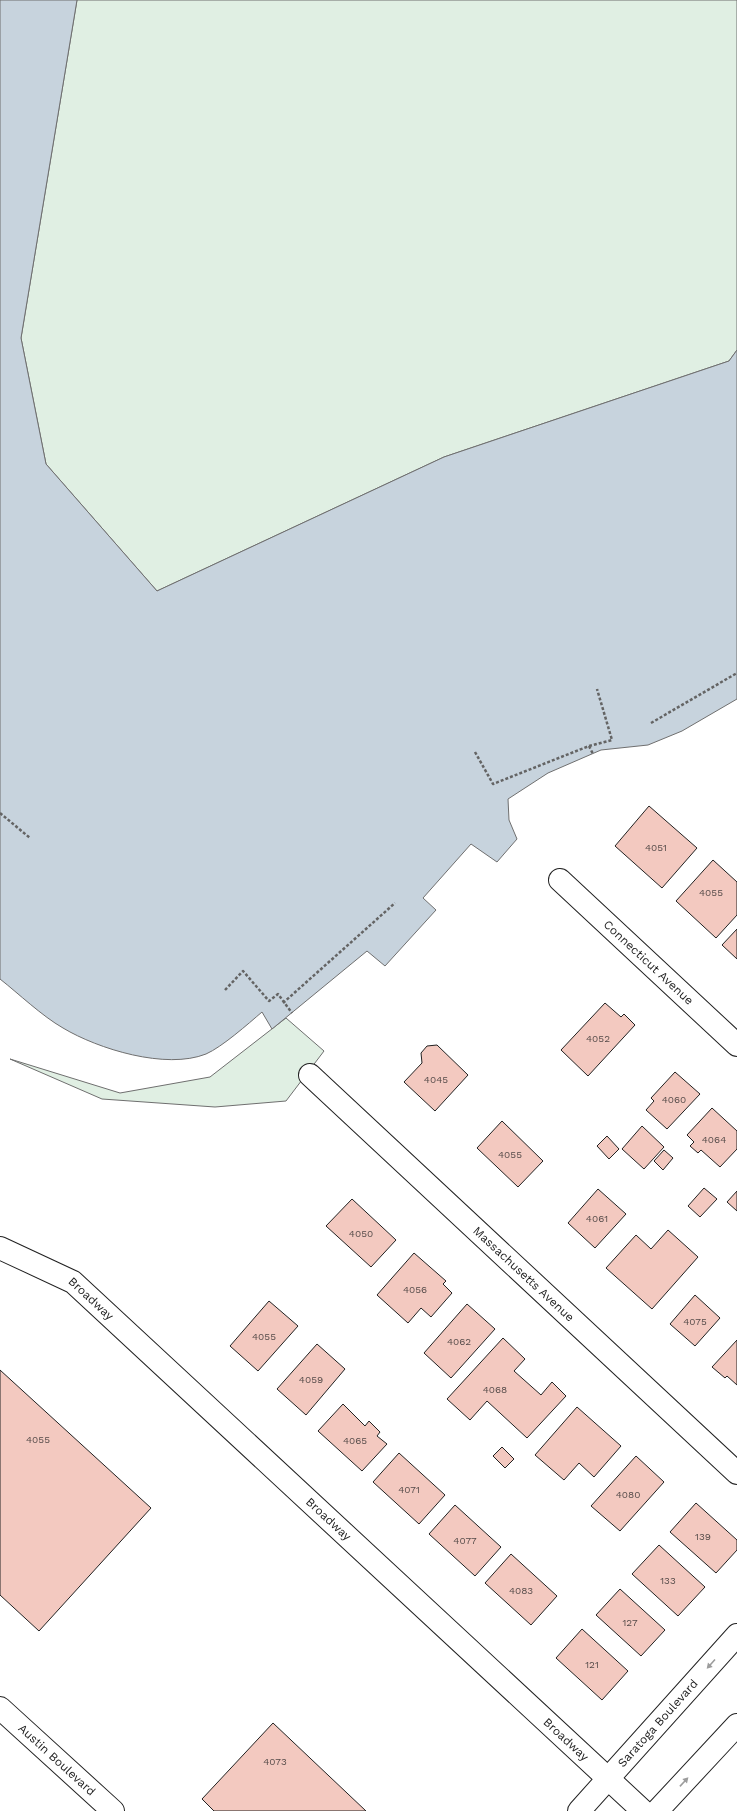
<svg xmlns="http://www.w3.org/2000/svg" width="737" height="1811" viewBox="0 0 737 1811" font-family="'Work Sans',sans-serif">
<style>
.green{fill:#e0efe3;stroke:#6f6f6f}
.water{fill:#c7d3dd;stroke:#6f6f6f}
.building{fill:#f3c9c0;stroke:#222}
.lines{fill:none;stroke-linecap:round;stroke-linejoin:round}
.minor-casing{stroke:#222;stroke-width:24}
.primary-casing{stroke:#222;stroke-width:24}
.path{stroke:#646464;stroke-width:2.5;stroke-dasharray:3 2;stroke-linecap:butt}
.minor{stroke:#fff;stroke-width:22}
.primary{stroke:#fff;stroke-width:22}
.oneway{fill:#9c9c9c}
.labels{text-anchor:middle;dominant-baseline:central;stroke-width:3;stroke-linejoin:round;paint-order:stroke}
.number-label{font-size:10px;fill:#564c4a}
.street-label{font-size:12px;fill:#222;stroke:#fff}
</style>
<rect width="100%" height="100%" fill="#fff"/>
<path class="green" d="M77,0h660v350l-8,11 -285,96 -287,134 -111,-127 -25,-126z
M286,1018l38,33 -38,50 -71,6 -113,-8 -92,-40 110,34 90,-16z"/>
<path class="water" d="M0,0h77l-56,338 25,126 111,127 287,-134 285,-96 8,-11v349l-55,32 -34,14 -47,5 -53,23 -40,26 1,21 8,19 -20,23 -26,-18 -48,54 13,12 -51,56 -18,-15 -95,78 -10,-17c-14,12 -40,35 -56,42 -40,16 -108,-5 -143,-26 -21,-12 -44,-34 -63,-49z"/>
<path class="building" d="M649,806l48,42 -35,40 -47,-42z
M713,860l24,22v33l-21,23 -40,-37z
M737,929v30l-15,-14z
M605,1003l16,14 3,-3 11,11 -47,51 -27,-26z
M437,1045l31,30 -33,36 -31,-29 18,-19 -1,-10 6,-7z
M675,1072l25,22 -33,35 -21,-19 8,-9 -3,-3z
M712,1108l25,23v18l-17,18 -19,-17 -3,3 -8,-7 4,-4 -7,-7z
M502,1121l41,40 -25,26 -41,-39z
M642,1126l22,21 -20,22 -22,-20z
M607,1136l12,13 -10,10 -12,-13z
M664,1150l9,8 -10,12 -9,-9z
M704,1188l13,11 -17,18 -12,-11z
M598,1189l28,25 -31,34 -27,-25z
M737,1191v20l-10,-9z
M352,1199l44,41 -25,27 -45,-41z
M668,1230l30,27 -46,52 -46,-41 30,-33 15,14z
M414,1253l32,28 -3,3 9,9 -21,24 -10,-9 -13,15 -31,-28z
M695,1295l25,23 -25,28 -25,-22z
M269,1301l29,25 -40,45 -28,-25z
M467,1304l28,25 -44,49 -27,-25z
M503,1338l22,21 -11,12 27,24 11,-13 14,14 -39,42 -40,-37 -17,19 -23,-21z
M737,1340v45l-10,-9 -2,2 -13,-11z
M317,1344l28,25 -39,46 -29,-26z
M0,1370l151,138 -112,123 -39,-36z
M343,1404l22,22 4,-5 11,11 -3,4 10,8 -25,27 -44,-40z
M577,1407l44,39 -27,31 -15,-14 -15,17 -29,-25z
M502,1447l12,12 -9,9 -12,-12z
M399,1453l46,42 -26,29 -46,-42z
M636,1456l28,26 -44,49 -29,-25z
M696,1503l41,37v10l-21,23 -46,-41z
M455,1505l46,42 -26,29 -46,-42z
M659,1545l46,42 -27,29 -46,-42z
M511,1554l46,42 -26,29 -46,-42z
M620,1589l45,41 -24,26 -45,-41z
M582,1629l46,42 -26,29 -46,-42z
M273,1723l93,88h-152l-12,-12z"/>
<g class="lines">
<g class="minor-casing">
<g id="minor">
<path id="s1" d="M560,880l177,165"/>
<path id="s2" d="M310,1075l427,398"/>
<path id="s3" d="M0,1248l73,34 570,529"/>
<path id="s4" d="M579,1811l158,-176"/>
<path d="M657,1811l80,-86"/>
</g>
</g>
<g class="primary-casing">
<g id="primary">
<path id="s5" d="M0,1708l113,103"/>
</g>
</g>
<path class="path" d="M651,723l86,-50
M589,746l4,8
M475,752l18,32 96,-38 23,-6 -15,-51
M0,813l30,25
M225,990l18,-19 26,30 9,-7 14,19
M283,1003l112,-100"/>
<use href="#minor" class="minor"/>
<use href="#primary" class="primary"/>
</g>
<defs><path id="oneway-solid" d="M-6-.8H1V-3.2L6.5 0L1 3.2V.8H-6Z"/></defs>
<g class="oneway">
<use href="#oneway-solid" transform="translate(711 1664) rotate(132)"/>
<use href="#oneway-solid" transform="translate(684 1782) rotate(-47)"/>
</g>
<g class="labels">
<g class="number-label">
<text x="656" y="847">4051</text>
<text x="711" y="892">4055</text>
<text x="598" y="1038">4052</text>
<text x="436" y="1079">4045</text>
<text x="674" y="1099">4060</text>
<text x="714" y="1139">4064</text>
<text x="510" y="1154">4055</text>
<text x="597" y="1218">4061</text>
<text x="361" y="1233">4050</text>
<text x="415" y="1289">4056</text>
<text x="695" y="1321">4075</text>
<text x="264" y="1336">4055</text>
<text x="459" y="1341">4062</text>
<text x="311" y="1379">4059</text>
<text x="495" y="1389">4068</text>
<text x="38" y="1439">4055</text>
<text x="355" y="1440">4065</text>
<text x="409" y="1489">4071</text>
<text x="628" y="1494">4080</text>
<text x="703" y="1536">139</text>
<text x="465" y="1540">4077</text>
<text x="668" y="1580">133</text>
<text x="521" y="1590">4083</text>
<text x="630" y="1622">127</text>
<text x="592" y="1664">121</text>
<text x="275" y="1761">4073</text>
</g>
<g class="street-label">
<text stroke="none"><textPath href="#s1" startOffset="121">Connecticut Avenue</textPath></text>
<text stroke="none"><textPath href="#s2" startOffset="292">Massachusetts Avenue</textPath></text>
<text stroke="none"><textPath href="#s3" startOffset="105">Broadway</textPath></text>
<text stroke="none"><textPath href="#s3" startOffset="429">Broadway</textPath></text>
<text stroke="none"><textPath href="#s4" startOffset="118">Saratoga Boulevard</textPath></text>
<text stroke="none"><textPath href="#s3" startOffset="753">Broadway</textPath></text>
<text stroke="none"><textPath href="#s5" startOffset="77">Austin Boulevard</textPath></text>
</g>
</g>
</svg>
